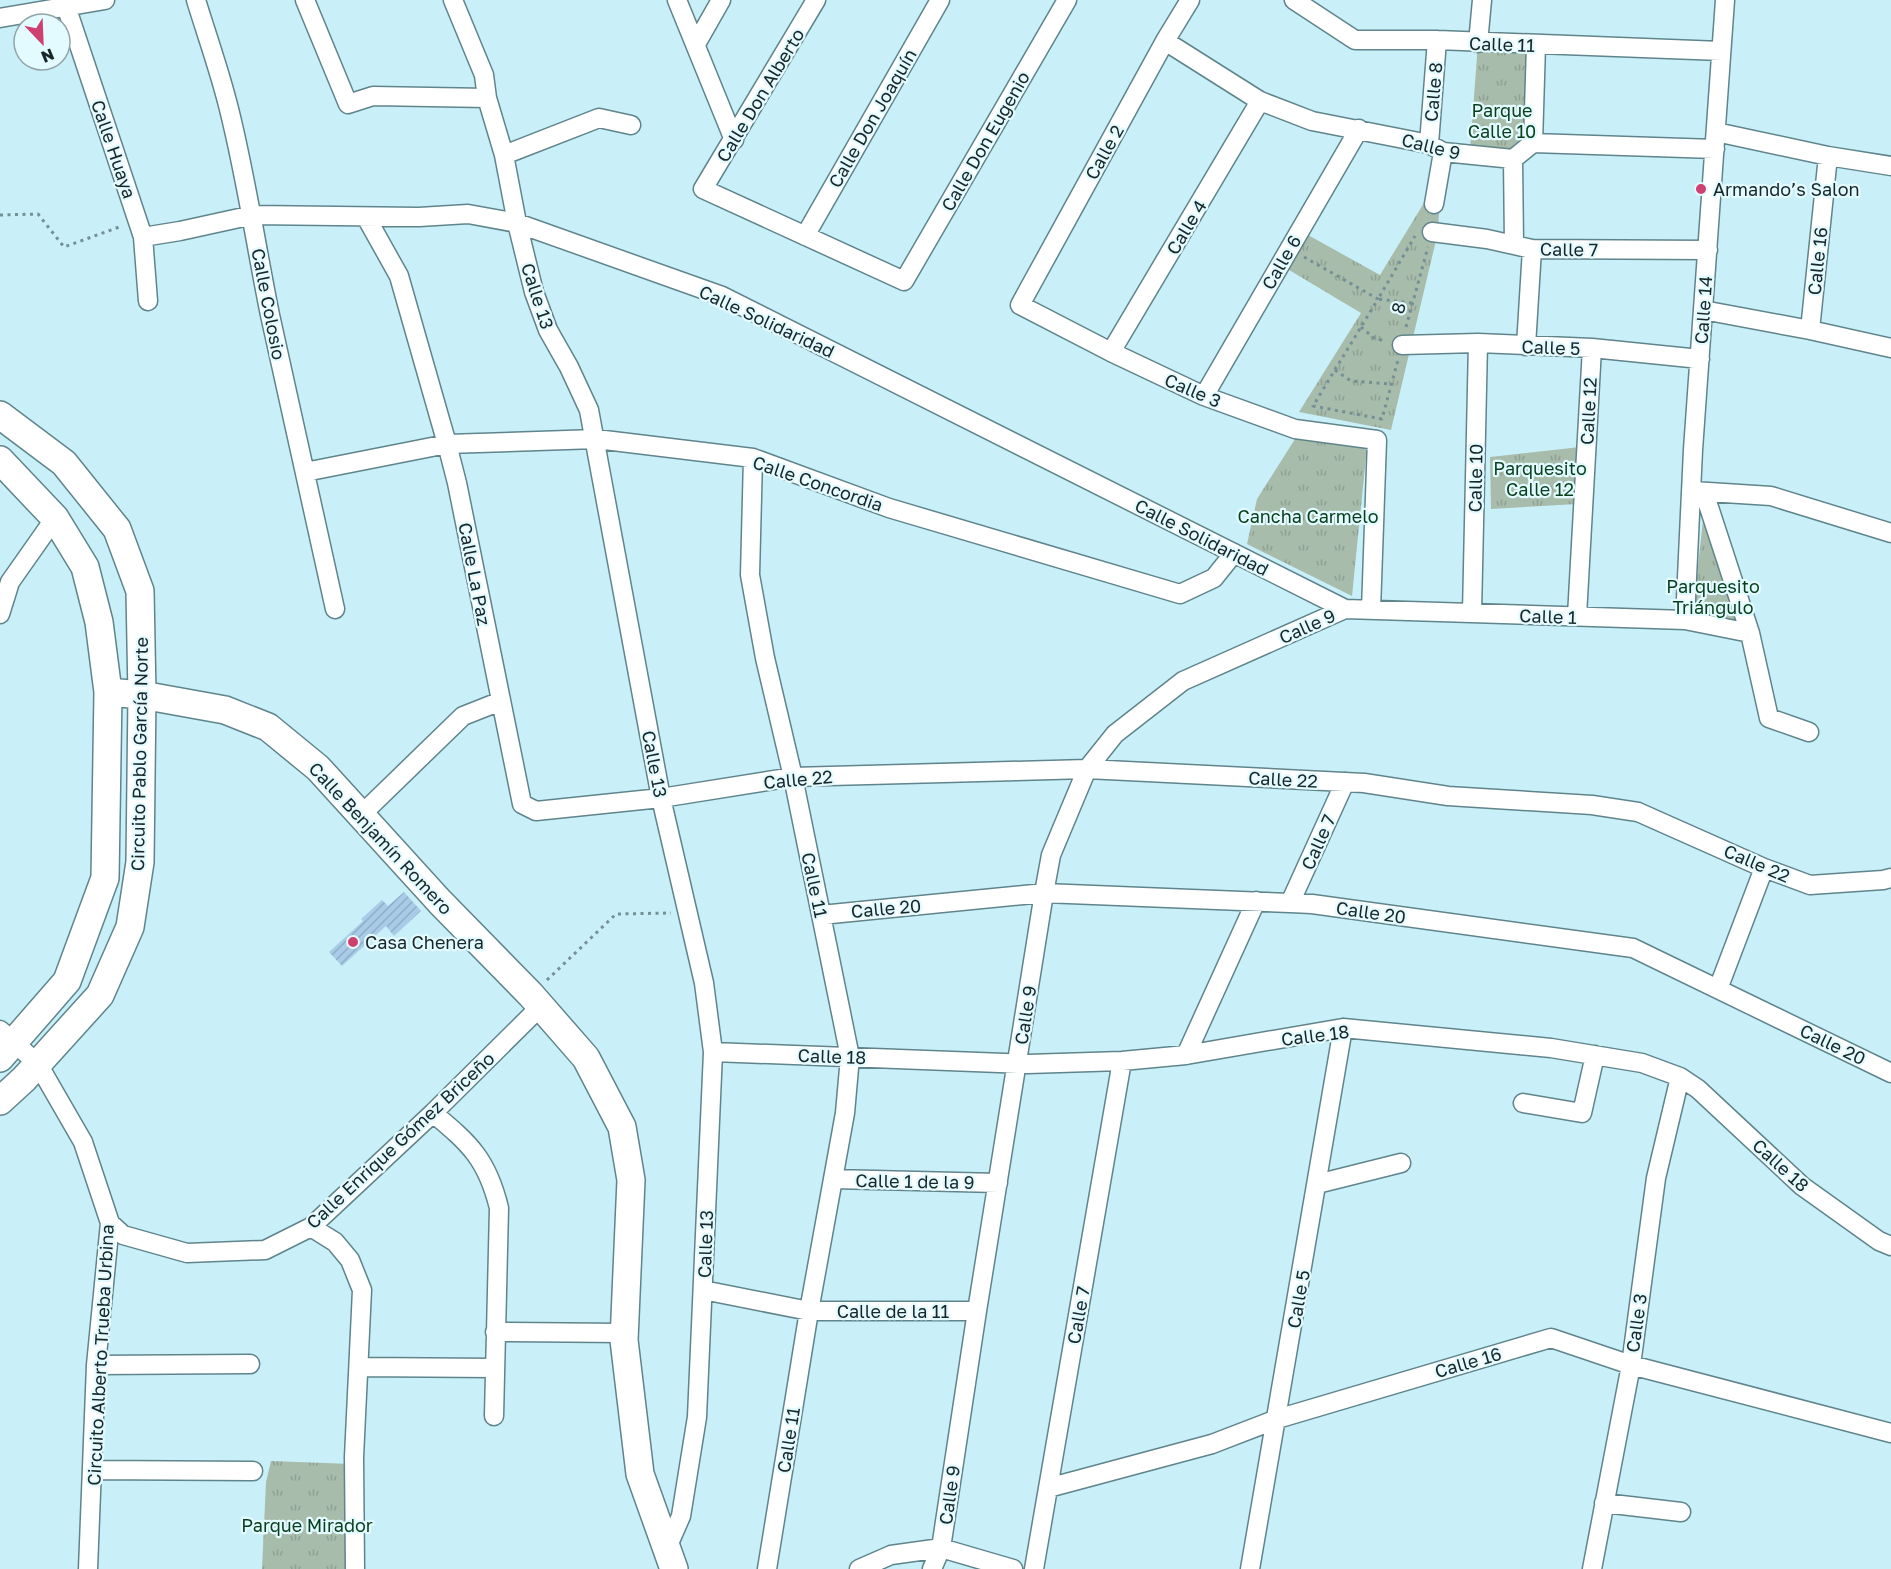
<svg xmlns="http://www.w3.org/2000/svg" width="1891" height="1569" viewBox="0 0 1891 1569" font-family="'Golos Text',sans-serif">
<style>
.park{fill:url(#park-tufts)}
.building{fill:url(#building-hatch)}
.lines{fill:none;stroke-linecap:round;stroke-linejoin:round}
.street-casing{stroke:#5f848b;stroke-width:21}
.secondary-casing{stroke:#5f848b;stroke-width:30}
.path{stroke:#749096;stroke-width:3;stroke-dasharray:3 4.5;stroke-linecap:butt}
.street{stroke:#fff;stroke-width:18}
.secondary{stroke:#fff;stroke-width:27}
.poi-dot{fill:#cd4070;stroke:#e3faff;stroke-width:2}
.labels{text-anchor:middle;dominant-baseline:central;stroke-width:4.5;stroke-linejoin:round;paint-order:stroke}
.street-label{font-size:18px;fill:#172629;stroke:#e3faff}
.park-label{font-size:18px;fill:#063f1b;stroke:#e3faff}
.poi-label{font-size:18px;fill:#172629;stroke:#e3faff;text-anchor:start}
</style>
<defs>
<pattern id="park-tufts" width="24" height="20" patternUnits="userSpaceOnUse" patternTransform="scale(1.5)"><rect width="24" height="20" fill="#a8bcab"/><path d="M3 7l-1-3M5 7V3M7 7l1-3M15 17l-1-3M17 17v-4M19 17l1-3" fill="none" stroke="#90a193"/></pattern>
<pattern id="building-hatch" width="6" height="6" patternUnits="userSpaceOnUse" patternTransform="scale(1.5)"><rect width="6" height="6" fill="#a8cbe7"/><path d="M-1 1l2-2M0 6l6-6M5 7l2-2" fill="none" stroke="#90aec6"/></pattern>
</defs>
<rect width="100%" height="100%" fill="#c9f0f8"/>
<path class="park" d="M1478,43l58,2 -5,107 -61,-2z
M1441,175l-3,57 -47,198 -92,-18 62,-99 -82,-49 20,-34 81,45z
M1295,439l72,8 -15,149 -105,-52 10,-45z
M1580,447l-3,57 -86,5 -1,-52z
M1704,511l38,113 -49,-12z
M271,1461l80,3 -1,105h-88l4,-87z"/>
<path class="building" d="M404,892l17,19 -27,25 -8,-10 -44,40 -13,-14 34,-31 -2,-2 21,-19 6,6z"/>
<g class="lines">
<g class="street-casing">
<path id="street" d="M64,0l79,237 5,64
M196,0c11,36 24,72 33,109 17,68 27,137 41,206 21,98 43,196 65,294
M305,0l43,104 25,-8 114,2
M453,0l31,75 3,23 17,57 13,68 17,69 14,38 21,37 20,43 72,388 43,185 9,69 -16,365 -16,99 -14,32
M677,0l57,140
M816,0l-113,189 201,92 163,-281
M1190,0l-25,41 -145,264 91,47 93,44 91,33 82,11 -6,170
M1294,0l61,40h82l284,11
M0,18l105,-18
M1165,41l95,60 52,20 117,23 14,8 70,7 20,-16 182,6
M1478,43l4,-43
M696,44l25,-44
M1716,132l112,24 63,10
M1533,143l3,-98
M1429,144l8,-104
M504,155l95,-37 32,7
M1513,159l1,86
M1434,204l9,-52
M366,217l33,59 48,168 10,39 65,321 14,7 125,-13 132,-21 294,-8 277,14 84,13 144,9 46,7 126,56 46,17 73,-5 8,-2
M1432,232l55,7 45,10 176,1
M805,236l135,-236
M143,237l37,-6 73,-16 166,2 49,-3 49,9 205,73 623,313 340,11 65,13
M1703,310l107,20 81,18
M1810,330l18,-174
M1402,345l76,-2 114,5 108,11
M1526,346l6,-97
M1111,352l149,-251
M1204,396l155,-267
M753,458l-3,117 15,83 28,119 57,280 -5,56 -36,198 -42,258
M305,472l142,-28 149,-5 157,19 136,50 291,86 34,-16 20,-25
M1693,491l78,5 120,37
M1704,492l46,141 19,85 40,14
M1472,613l6,-270
M0,614l10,-32 45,-64
M1577,616l15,-268
M1685,620l8,-170 32,-450
M362,814l101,-98 38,-15
M1290,903l55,-121
M821,915l223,-22 246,10 22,1 321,44 258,125
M1718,989l46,-121
M0,1030l38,34 45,78 27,81 -14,142 -8,204
M713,1052l315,12 94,-3 64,-6 157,-27 208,20 91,15 38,14 18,12 104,97 77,55 12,5
M1186,1055l70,-154
M1523,1103l59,10 13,-58
M433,1113c37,31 54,46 66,95l-5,208
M833,1179l165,4
M1317,1184l84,-21
M110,1223l13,12 64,18 78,-3 46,-23 122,-114 108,-107
M311,1227l24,15 15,18 12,30 -8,167 1,112
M703,1290l106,21h168
M495,1332l129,1
M96,1365l154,-1
M359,1367l136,1
M93,1470l160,1
M1048,1488l164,-44 65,-25 274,-81 80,27 260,68
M1604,1503l77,9
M859,1569l32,-14 50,-7 72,21
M932,1569l9,-21 36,-237 67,-418 7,-38 36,-86 28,-35 68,-53 162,-72
M1034,1569l88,-508
M1250,1569l93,-541
M1592,1569l39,-204 25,-187 24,-101"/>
</g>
<g class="secondary-casing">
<path id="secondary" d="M0,415l64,48 53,66 23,62 2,104 -2,167 -10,65 -30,68 -76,84 -24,22
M0,460l55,58 30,49 14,55 9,70 -3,186 -38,103 -67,77
M108,692l34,3 83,15 43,17 50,41 122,134 91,93 55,63 36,69 9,53 -7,160 16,134 34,95"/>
</g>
<path class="path" d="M0,215l38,-1 26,33 58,-21
M1304,257l74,42 -65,107 69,13 16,-59
M1412,303l-34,-4 37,-63
M1361,327l13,11 11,3
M1406,327l22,-80
M1335,370l16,11 40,3
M547,980l69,-66 55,-1"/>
<use href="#street" class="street"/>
<use href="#secondary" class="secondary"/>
</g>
<g class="poi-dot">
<circle cx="1701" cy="189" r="6"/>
<circle cx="353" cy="942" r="6"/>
</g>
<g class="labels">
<g class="street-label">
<text transform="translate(1502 44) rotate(2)">Calle 11</text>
<text transform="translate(1433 92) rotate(-85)">Calle 8</text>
<text transform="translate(760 95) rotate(-59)">Calle Don Alberto</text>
<text transform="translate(872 118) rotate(-60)">Calle Don Joaquín</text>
<text transform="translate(985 141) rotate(-60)">Calle Don Eugenio</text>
<text transform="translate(1431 146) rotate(14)">Calle 9</text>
<text transform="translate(114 149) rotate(71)">Calle Huaya</text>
<text transform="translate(1104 152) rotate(-61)">Calle 2</text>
<text transform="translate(1186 227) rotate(-59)">Calle 4</text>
<text transform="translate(1569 249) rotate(1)">Calle 7</text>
<text transform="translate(1817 261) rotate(-84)">Calle 16</text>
<text transform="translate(1281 262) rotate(-60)">Calle 6</text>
<text transform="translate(538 296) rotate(72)">Calle 13</text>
<text transform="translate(269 304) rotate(79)">Calle Colosio</text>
<text transform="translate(1398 308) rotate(-75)">8</text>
<text transform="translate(1703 310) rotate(-86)">Calle 14</text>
<text transform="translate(767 321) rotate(25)">Calle Solidaridad</text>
<text transform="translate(1551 347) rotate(2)">Calle 5</text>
<text transform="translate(1193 390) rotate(23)">Calle 3</text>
<text transform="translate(1588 411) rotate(-87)">Calle 12</text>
<text transform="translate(1475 478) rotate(-89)">Calle 10</text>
<text transform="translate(818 483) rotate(19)">Calle Concordia</text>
<text transform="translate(1202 537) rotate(27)">Calle Solidaridad</text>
<text transform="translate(475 574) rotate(79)">Calle La Paz</text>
<text transform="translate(1548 616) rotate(2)">Calle 1</text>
<text transform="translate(1307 626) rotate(-24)">Calle 9</text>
<text transform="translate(139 754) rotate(-89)">Circuito Pablo García Norte</text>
<text transform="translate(655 764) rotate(79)">Calle 13</text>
<text transform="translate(798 779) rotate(-5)">Calle 22</text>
<text transform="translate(1283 779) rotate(3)">Calle 22</text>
<text transform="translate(381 838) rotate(47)">Calle Benjamín Romero</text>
<text transform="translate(1318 842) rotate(-66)">Calle 7</text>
<text transform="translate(1757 863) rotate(23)">Calle 22</text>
<text transform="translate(815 885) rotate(78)">Calle 11</text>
<text transform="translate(886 908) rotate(-5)">Calle 20</text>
<text transform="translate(1371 912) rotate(8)">Calle 20</text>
<text transform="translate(1025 1015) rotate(-81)">Calle 9</text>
<text transform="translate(1315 1035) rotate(-7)">Calle 18</text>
<text transform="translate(1833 1044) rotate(26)">Calle 20</text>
<text transform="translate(832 1056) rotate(2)">Calle 18</text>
<text transform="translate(400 1140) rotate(-43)">Calle Enrique Gómez Briceño</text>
<text transform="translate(1781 1165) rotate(42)">Calle 18</text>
<text transform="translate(915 1181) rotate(1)">Calle 1 de la 9</text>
<text transform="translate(705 1244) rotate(-88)">Calle 13</text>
<text transform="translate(1298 1299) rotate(-80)">Calle 5</text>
<text x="893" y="1311">Calle de la 11</text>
<text transform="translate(1078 1315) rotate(-80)">Calle 7</text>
<text transform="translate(1636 1323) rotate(-82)">Calle 3</text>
<text transform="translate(100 1355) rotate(-87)">Circuito Alberto Trueba Urbina</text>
<text transform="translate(1468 1362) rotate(-16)">Calle 16</text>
<text transform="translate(788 1440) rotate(-81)">Calle 11</text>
<text transform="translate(949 1495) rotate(-82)">Calle 9</text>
</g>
<g class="park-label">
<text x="1502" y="110">Parque<tspan x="1502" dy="21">Calle 10</tspan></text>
<text x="1540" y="468">Parquesito<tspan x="1540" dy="21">Calle 12</tspan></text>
<text x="1308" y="516">Cancha Carmelo</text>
<text x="1713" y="586">Parquesito<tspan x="1713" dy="21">Triángulo</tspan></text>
<text x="307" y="1525">Parque Mirador</text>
</g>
<g class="poi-label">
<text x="1713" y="189">Armando’s Salon</text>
<text x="365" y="942">Casa Chenera</text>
</g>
</g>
<g transform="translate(42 42) rotate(157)"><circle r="28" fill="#e3faff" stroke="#91a5a9" stroke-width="1.5"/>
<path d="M0-4.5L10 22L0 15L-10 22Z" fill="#cd4070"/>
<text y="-9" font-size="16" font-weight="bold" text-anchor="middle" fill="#172629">N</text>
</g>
</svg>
